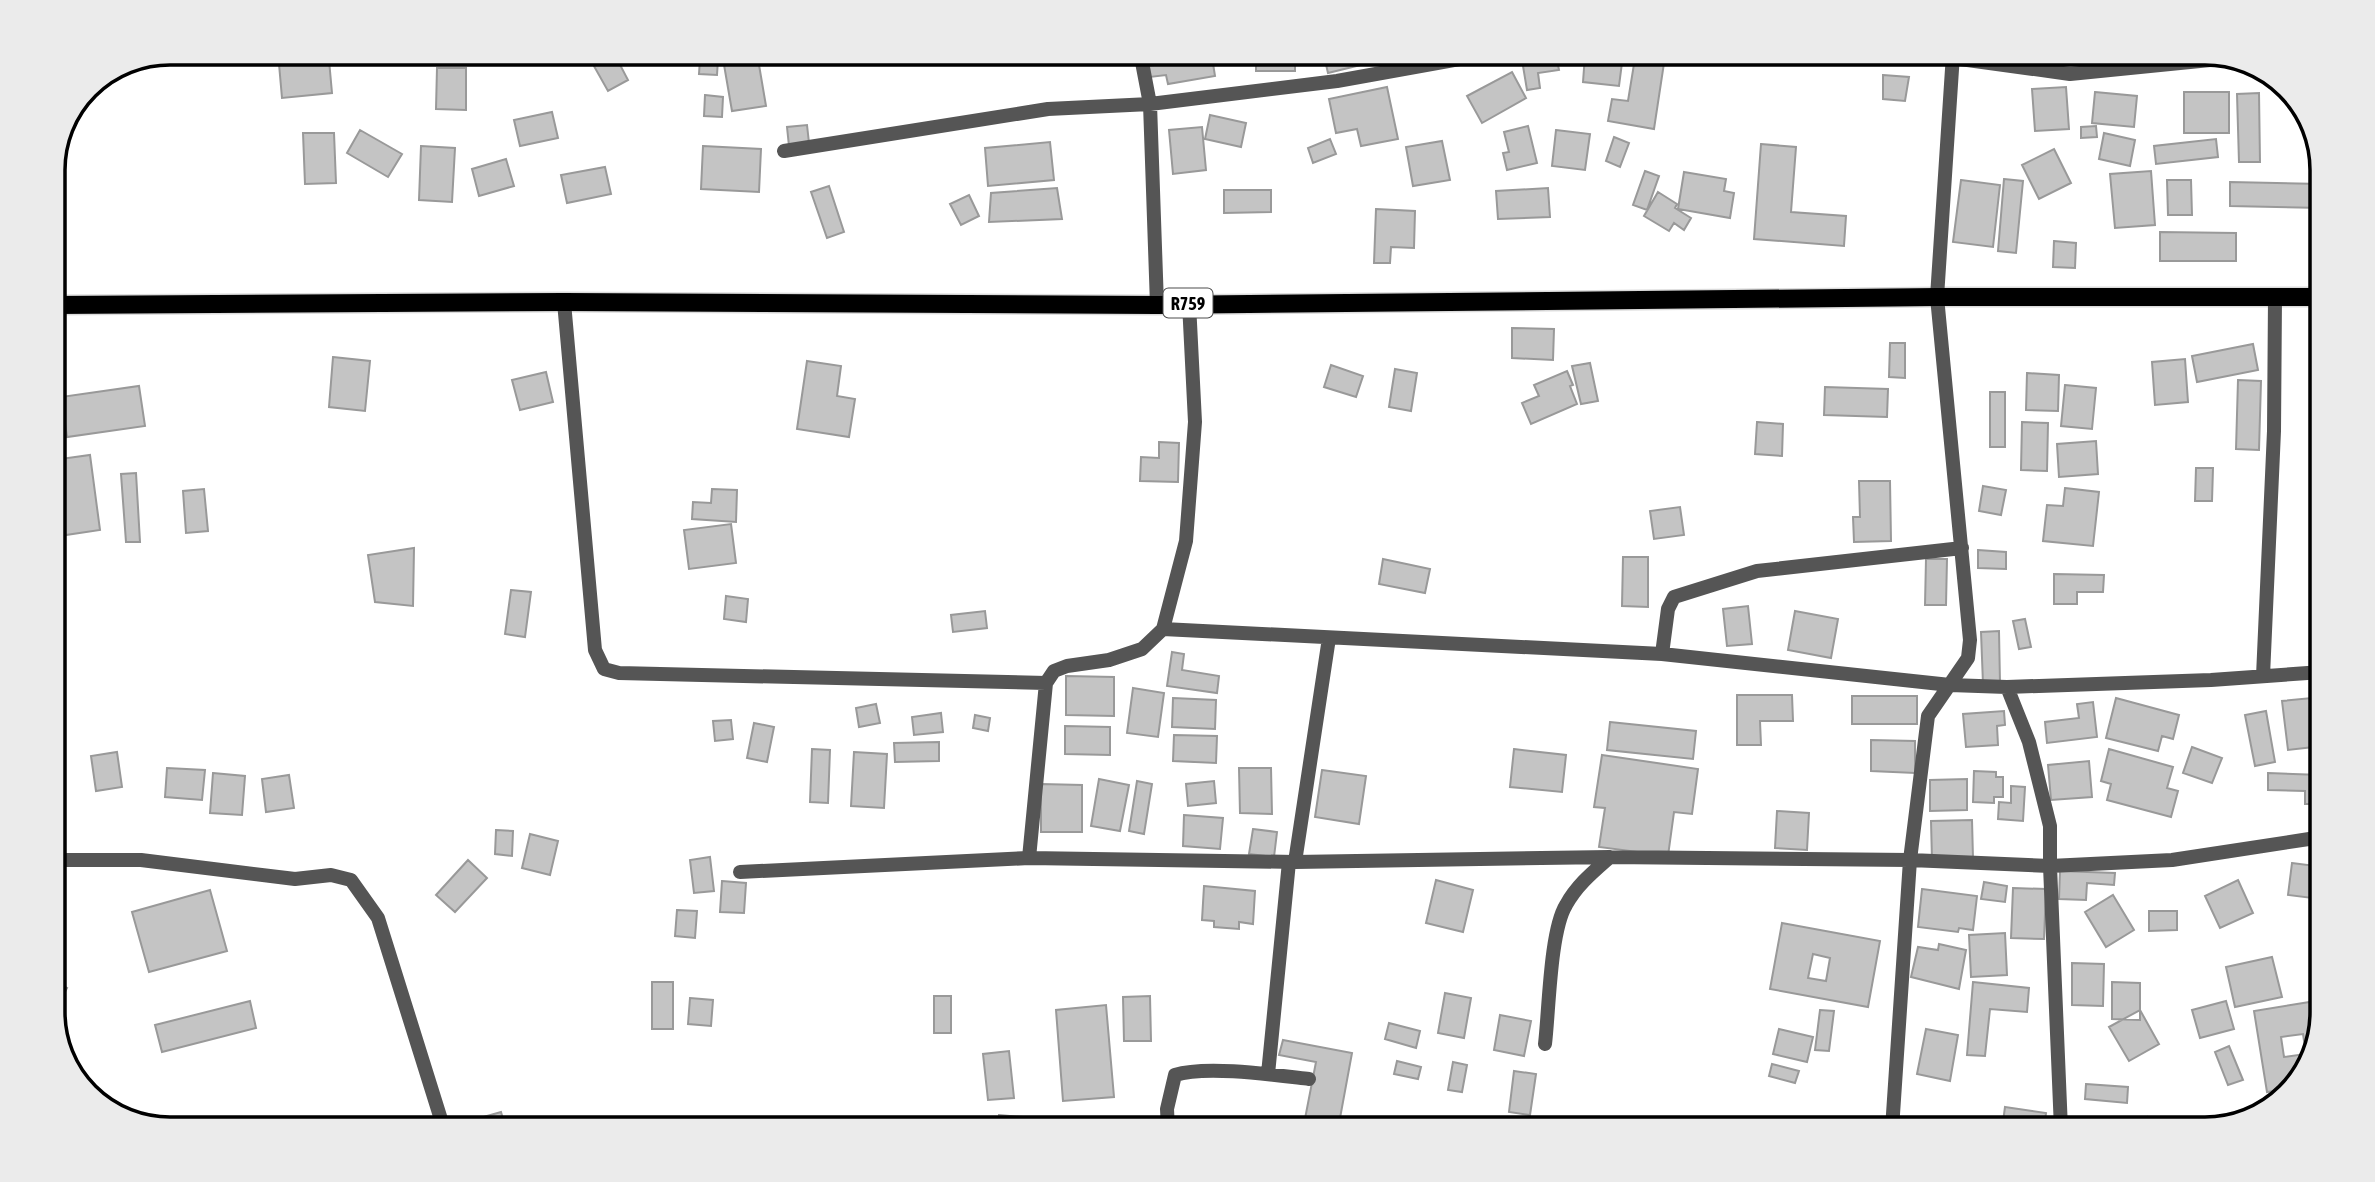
<svg xmlns="http://www.w3.org/2000/svg" width="2375" height="1182" viewBox="0 0 2375 1182" font-family="'Asap Condensed',sans-serif">
<style>
.building{fill:#c4c4c4;stroke:#999;stroke-width:2;fill-rule:evenodd}
.lines{fill:none;stroke-linecap:round;stroke-linejoin:round}
.primary-casing{stroke:#dbdbdb;stroke-width:21}
.minor{stroke:#555;stroke-width:14}
.primary{stroke:#000;stroke-width:18}
.labels{text-anchor:middle;dominant-baseline:central;stroke-width:5;stroke-linejoin:round;paint-order:stroke}
.shield{fill:#fff;stroke:#4c4c4c;stroke-width:2}
.shield-label{font-size:18px;font-weight:bold;fill:#000}
.rim{fill:none;stroke:#000;stroke-width:3.5}
</style>
<rect width="100%" height="100%" fill="#fff"/>
<path class="building" d="M1996,53h32l-1,10 -31,-3z
M1548,55h8l3,15 -21,3 2,15 -13,2 -5,-30z
M1585,55h38l-4,31 -36,-4z
M1295,56v15h-39v-14z
M1324,56h56l1,4 -53,13z
M1202,57h10l3,19 -47,8 -2,-9 -16,2 -2,-11z
M1635,58l29,5 -10,66 -46,-8 4,-22 16,2z
M590,59h27l11,21 -20,11z
M700,59h18l-1,16 -18,-1z
M723,59h35l8,47 -34,5z
M315,60h14l3,33 -50,5 -3,-34z
M437,68h29v42l-30,-1z
M1512,72l14,26 -44,25 -15,-27z
M1883,75l26,2 -4,24 -22,-2z
M1387,87l11,52 -37,7 -4,-17 -21,4 -7,-34z
M2066,87l3,42 -34,2 -3,-42z
M2095,92l42,4 -3,31 -42,-4z
M2184,92h45v41h-45z
M2259,93l1,69h-21l-2,-68z
M705,95l18,2 -1,20 -18,-1z
M552,112l6,26 -38,8 -6,-26z
M1210,115l36,8 -5,24 -36,-8z
M807,125l2,18 -20,3 -2,-19z
M1528,126l9,37 -30,7 -4,-17 6,-1 -5,-20z
M2096,126l1,11 -16,1v-11z
M1202,127l4,43 -33,4 -4,-44z
M360,130l42,24 -14,23 -41,-24z
M1556,130l34,4 -5,36 -33,-4z
M303,133h31l2,50 -31,1z
M2104,133l31,7 -5,26 -31,-7z
M1614,137l15,6 -9,24 -14,-6z
M1330,139l6,15 -23,9 -5,-15z
M2216,139l2,18 -62,7 -2,-18z
M1442,141l8,39 -37,6 -7,-39z
M1050,142l4,38 -66,6 -3,-38z
M1761,144l35,3 -5,65 55,4 -2,30 -90,-7z
M421,146l34,2 -3,54 -33,-2z
M703,146l58,3 -2,43 -58,-3z
M2054,149l17,34 -32,16 -17,-34z
M506,159l8,27 -35,10 -7,-27z
M605,167l6,27 -44,9 -6,-28z
M1645,171l14,5 -12,34 -14,-5z
M2151,171l4,54 -40,3 -5,-54z
M1684,172l42,7 -2,12 10,2 -4,25 -52,-9z
M2004,179l19,2 -7,72 -18,-2z
M1961,180l39,5 -7,62 -40,-5z
M2167,180h24l1,35h-24z
M2230,182l92,2v24l-92,-2z
M829,186l15,46 -17,6 -16,-46z
M1057,188l5,31 -73,3 2,-29z
M1548,188l2,29 -52,2 -2,-28z
M1224,190h47v22l-47,1z
M1658,192l19,12 -2,4 16,10 -7,12 -10,-7 -5,8 -25,-15z
M969,195l10,21 -18,9 -11,-21z
M1376,209l39,2 -1,37 -23,-1 -1,16h-16z
M2160,232l76,1v28h-76z
M2054,241l22,2 -1,25 -22,-1z
M1512,328l42,1 -1,31 -41,-2z
M1890,343h15v35l-16,-1z
M2253,344l5,26 -61,12 -5,-26z
M333,357l37,4 -5,50 -36,-4z
M2185,359l3,43 -33,3 -3,-43z
M807,361l34,5 -4,30 18,3 -6,38 -52,-8z
M1590,363l8,38 -17,3 -9,-38z
M1331,365l32,11 -7,21 -32,-10z
M1395,369l22,4 -6,38 -22,-4z
M1567,371l6,14 -3,1 7,18 -46,20 -9,-21 17,-7 -5,-11z
M546,372l7,30 -33,8 -8,-30z
M2027,373l32,2 -1,36 -32,-1z
M2238,380l23,1 -2,69 -23,-1z
M2065,385l31,3 -4,41 -31,-3z
M139,386l6,40 -78,11 -6,-40z
M1825,387l63,2 -1,28 -63,-2z
M1990,392h15v55h-15z
M1757,422l26,2 -1,32 -27,-2z
M2022,422l26,1 -1,48 -26,-1z
M2096,441l2,33 -39,3 -2,-33z
M1159,442l20,1 -1,39 -38,-1 1,-24 18,1z
M90,455l10,75 -41,6 -6,-46v-30z
M2196,468h17l-1,33h-17z
M136,473l4,69h-14l-5,-68z
M1859,481h31l1,60 -37,1 -1,-25h7z
M1983,486l23,4 -5,25 -22,-4z
M2065,488l34,4 -6,54 -50,-5 4,-36 16,1z
M204,489l4,42 -22,2 -3,-42z
M712,489l25,1 -1,32 -44,-3 1,-17 18,1z
M1680,507l4,28 -30,4 -4,-28z
M731,524l5,39 -47,6 -5,-39z
M414,548l-1,58 -38,-4 -7,-47z
M1978,550l28,2v17l-28,-1z
M1623,557h25v50l-26,-1z
M1383,559l47,10 -5,24 -46,-9z
M1926,559h21l-1,46h-21z
M2054,574l50,1 -1,17h-26v12h-23z
M511,590l20,2 -6,45 -20,-3z
M726,596l22,3 -2,23 -22,-3z
M1748,606l4,38 -25,2 -4,-37z
M985,611l2,17 -34,4 -2,-17z
M1795,611l43,8 -7,39 -43,-8z
M2025,619l6,28 -12,2 -6,-28z
M1999,631l1,52 -17,1 -2,-52z
M1172,652l12,2 -2,16 37,6 -2,17 -50,-7z
M1066,676l48,1v39l-48,-1z
M1133,688l31,5 -6,44 -31,-4z
M1737,695h55l1,26h-33l1,24h-24z
M1852,696h65v28h-65z
M2322,697v49l-34,4 -6,-49z
M1173,698l43,2 -1,29 -43,-2z
M2116,698l63,17 -6,24 -11,-3 -4,15 -52,-13z
M2093,702l4,35 -50,6 -2,-21 34,-4 -2,-14z
M876,704l4,19 -21,4 -3,-19z
M2004,711l1,14 -8,1 1,19 -32,2 -3,-33z
M2266,711l9,51 -20,4 -10,-51z
M941,713l2,19 -29,3 -2,-18z
M975,715l15,3 -2,13 -15,-3z
M731,720l2,19 -18,2 -2,-20z
M1610,722l86,9 -3,28 -86,-9z
M754,723l20,4 -7,35 -20,-4z
M1065,726l45,1v28l-45,-1z
M1174,735l43,1 -1,27 -43,-2z
M1871,740l44,1v32l-44,-2z
M939,742v19l-44,1 -1,-19z
M2192,747l30,11 -10,25 -29,-10z
M812,749l18,1 -2,53 -18,-1z
M1514,749l52,6 -4,37 -52,-5z
M2109,749l64,18 -6,21 11,3 -7,26 -64,-17 4,-16 -10,-3z
M117,752l5,35 -26,4 -5,-35z
M854,752l33,2 -3,54 -33,-2z
M1602,755l96,14 -6,45 -18,-2 -6,44 -69,-9 6,-39 -11,-1z
M2089,761l3,36 -41,3 -3,-35z
M167,768l38,2 -3,30 -37,-3z
M1239,768h32l1,46 -32,-1z
M1322,770l44,6 -7,48 -44,-7z
M1974,771l22,1v5h7v20h-9v6l-21,-1z
M213,773l32,3 -3,39 -32,-2z
M2268,773l53,2 -1,29h-15v-13l-37,-1z
M289,775l5,33 -28,4 -4,-33z
M1099,779l30,6 -9,46 -29,-5z
M1967,779v31l-37,1v-31z
M1137,781l15,3 -8,50 -15,-3z
M1214,781l2,22 -28,3 -2,-22z
M1041,784l41,1v47h-41z
M2011,786l14,1 -2,34 -25,-2 1,-17 12,1z
M1777,811l32,2 -2,37 -32,-2z
M1184,815l39,3 -3,31 -37,-3z
M1972,820l1,38 -41,2 -1,-39z
M1253,829l24,3 -3,25 -25,-3z
M496,830l17,1 -1,25 -17,-2z
M530,834l28,7 -8,34 -28,-7z
M710,857l4,34 -20,2 -4,-33z
M468,860l19,18 -32,34 -19,-17z
M2292,863l24,3 -4,32 -24,-3z
M2060,871l55,2 -1,12 -27,-2 -1,17 -27,-1z
M1436,880l37,10 -10,42 -37,-9z
M2238,880l15,33 -33,15 -15,-32z
M722,881l24,2 -2,30 -24,-1z
M1984,882l23,4 -2,16 -24,-3z
M1204,886l51,5 -2,33 -14,-2v7l-25,-2v-6l-12,-1z
M2013,888l33,1 -2,50 -33,-1z
M1922,889l55,7 -4,34 -14,-2 -1,4 -40,-5z
M210,890l17,61 -78,21 -17,-60z
M2113,895l21,35 -28,17 -21,-35z
M677,910l20,1 -2,27 -20,-2z
M2149,911h28v19l-28,1z
M1782,923l98,18 -12,66 -98,-18zM1813,954l17,4 -4,23 -18,-3z
M2005,933l2,42 -36,2 -2,-42z
M1939,944l27,6 -7,39 -48,-12 7,-30 20,3z
M2272,957l10,40 -47,10 -9,-40z
M2072,963l32,1 -1,42 -31,-1z
M53,981l14,7 -14,27z
M652,982h21v47h-21z
M1973,982l56,6 -2,24 -37,-3 -5,47 -18,-1z
M2112,982l28,1v37l-28,-1z
M1445,993l26,5 -7,40 -26,-5z
M934,996h17v37h-17z
M1150,996l1,45h-27l-1,-44z
M690,998l23,2 -2,26 -23,-2z
M2322,1000v12l-11,52 -23,25 -21,3 -13,-81zM2303,1034l3,20 -22,3 -3,-20z
M250,1001l6,27 -94,24 -7,-27z
M2226,1001l8,28 -34,9 -8,-28z
M1106,1005l8,92 -51,4 -7,-91z
M1820,1010l14,1 -5,40 -14,-1z
M2140,1010l19,34 -30,17 -20,-34z
M1500,1015l31,6 -7,35 -30,-6z
M1389,1023l31,8 -4,17 -31,-9z
M1779,1029l34,8 -6,25 -34,-8z
M1926,1029l32,6 -8,46 -33,-7z
M1283,1040l69,13 -14,76h-35l13,-67 -37,-7z
M2229,1046l14,34 -15,5 -13,-33z
M1009,1051l5,47 -26,2 -5,-46z
M1397,1061l24,6 -3,12 -24,-5z
M1453,1062l14,3 -5,27 -14,-2z
M1772,1064l27,7 -4,12 -26,-7z
M1514,1071l22,3 -6,41 -21,-3z
M2086,1084l42,3 -1,16 -42,-4z
M2005,1107l41,6 -2,16h-42z
M501,1112l5,17h-37l-3,-7z
M999,1115l23,2 -1,12h-23z
M2147,1117l2,12h-31l-2,-7z
M1090,1118l3,11h-23l-2,-4z
M1349,1118l32,7 -1,4h-34z
M1958,1124l22,5h-23z"/>
<g class="lines">
<g class="primary-casing">
<path id="primary" d="M53,305l511,-3 593,3 780,-8h385"/>
</g>
<path class="minor" d="M1883,54l70,4 117,16 160,-16
M1141,57l9,47 7,201
M784,151l264,-42 102,-5 187,-23 139,-25
M564,302l31,348 9,19 15,4 427,10
M1163,629l499,25 288,31 57,2 204,-7 111,-8
M1662,654l6,-45 6,-12 83,-26 205,-23
M2263,676l11,-245 1,-134
M2007,687l22,55 21,84v40l11,263
M1029,858l17,-175 8,-12 13,-5 42,-6 33,-11 21,-20 23,-88 9,-119 -6,-119
M53,860h88l154,19 36,-4 20,5 27,38 66,211
M1295,862l34,-224
M740,872l289,-14 266,4 315,-5 300,3 140,6 122,-6 150,-23
M1545,1044c4,-33 5,-113 21,-139 11,-20 27,-33 44,-48
M1268,1074l21,-212
M1168,1129l-1,-20 8,-34c31,-10 100,0 134,4
M1892,1129l18,-269 18,-144 40,-58 2,-18 -33,-343 16,-243"/>
<use href="#primary" class="primary"/>
</g>
<g class="labels">
<rect class="shield" x="1163.5" y="288.5" width="49" height="29" rx="5"/>
<g class="shield-label">
<text x="1188" y="303">R759</text>
</g>
</g>
<path d="M0 0H2375V1182H0ZM170 65H2205A105 105 0 0 1 2310 170V1012A105 105 0 0 1 2205 1117H170A105 105 0 0 1 65 1012V170A105 105 0 0 1 170 65Z" fill="#ebebeb" fill-rule="evenodd"/>
<path class="rim" d="M170 65H2205A105 105 0 0 1 2310 170V1012A105 105 0 0 1 2205 1117H170A105 105 0 0 1 65 1012V170A105 105 0 0 1 170 65Z"/>
</svg>
